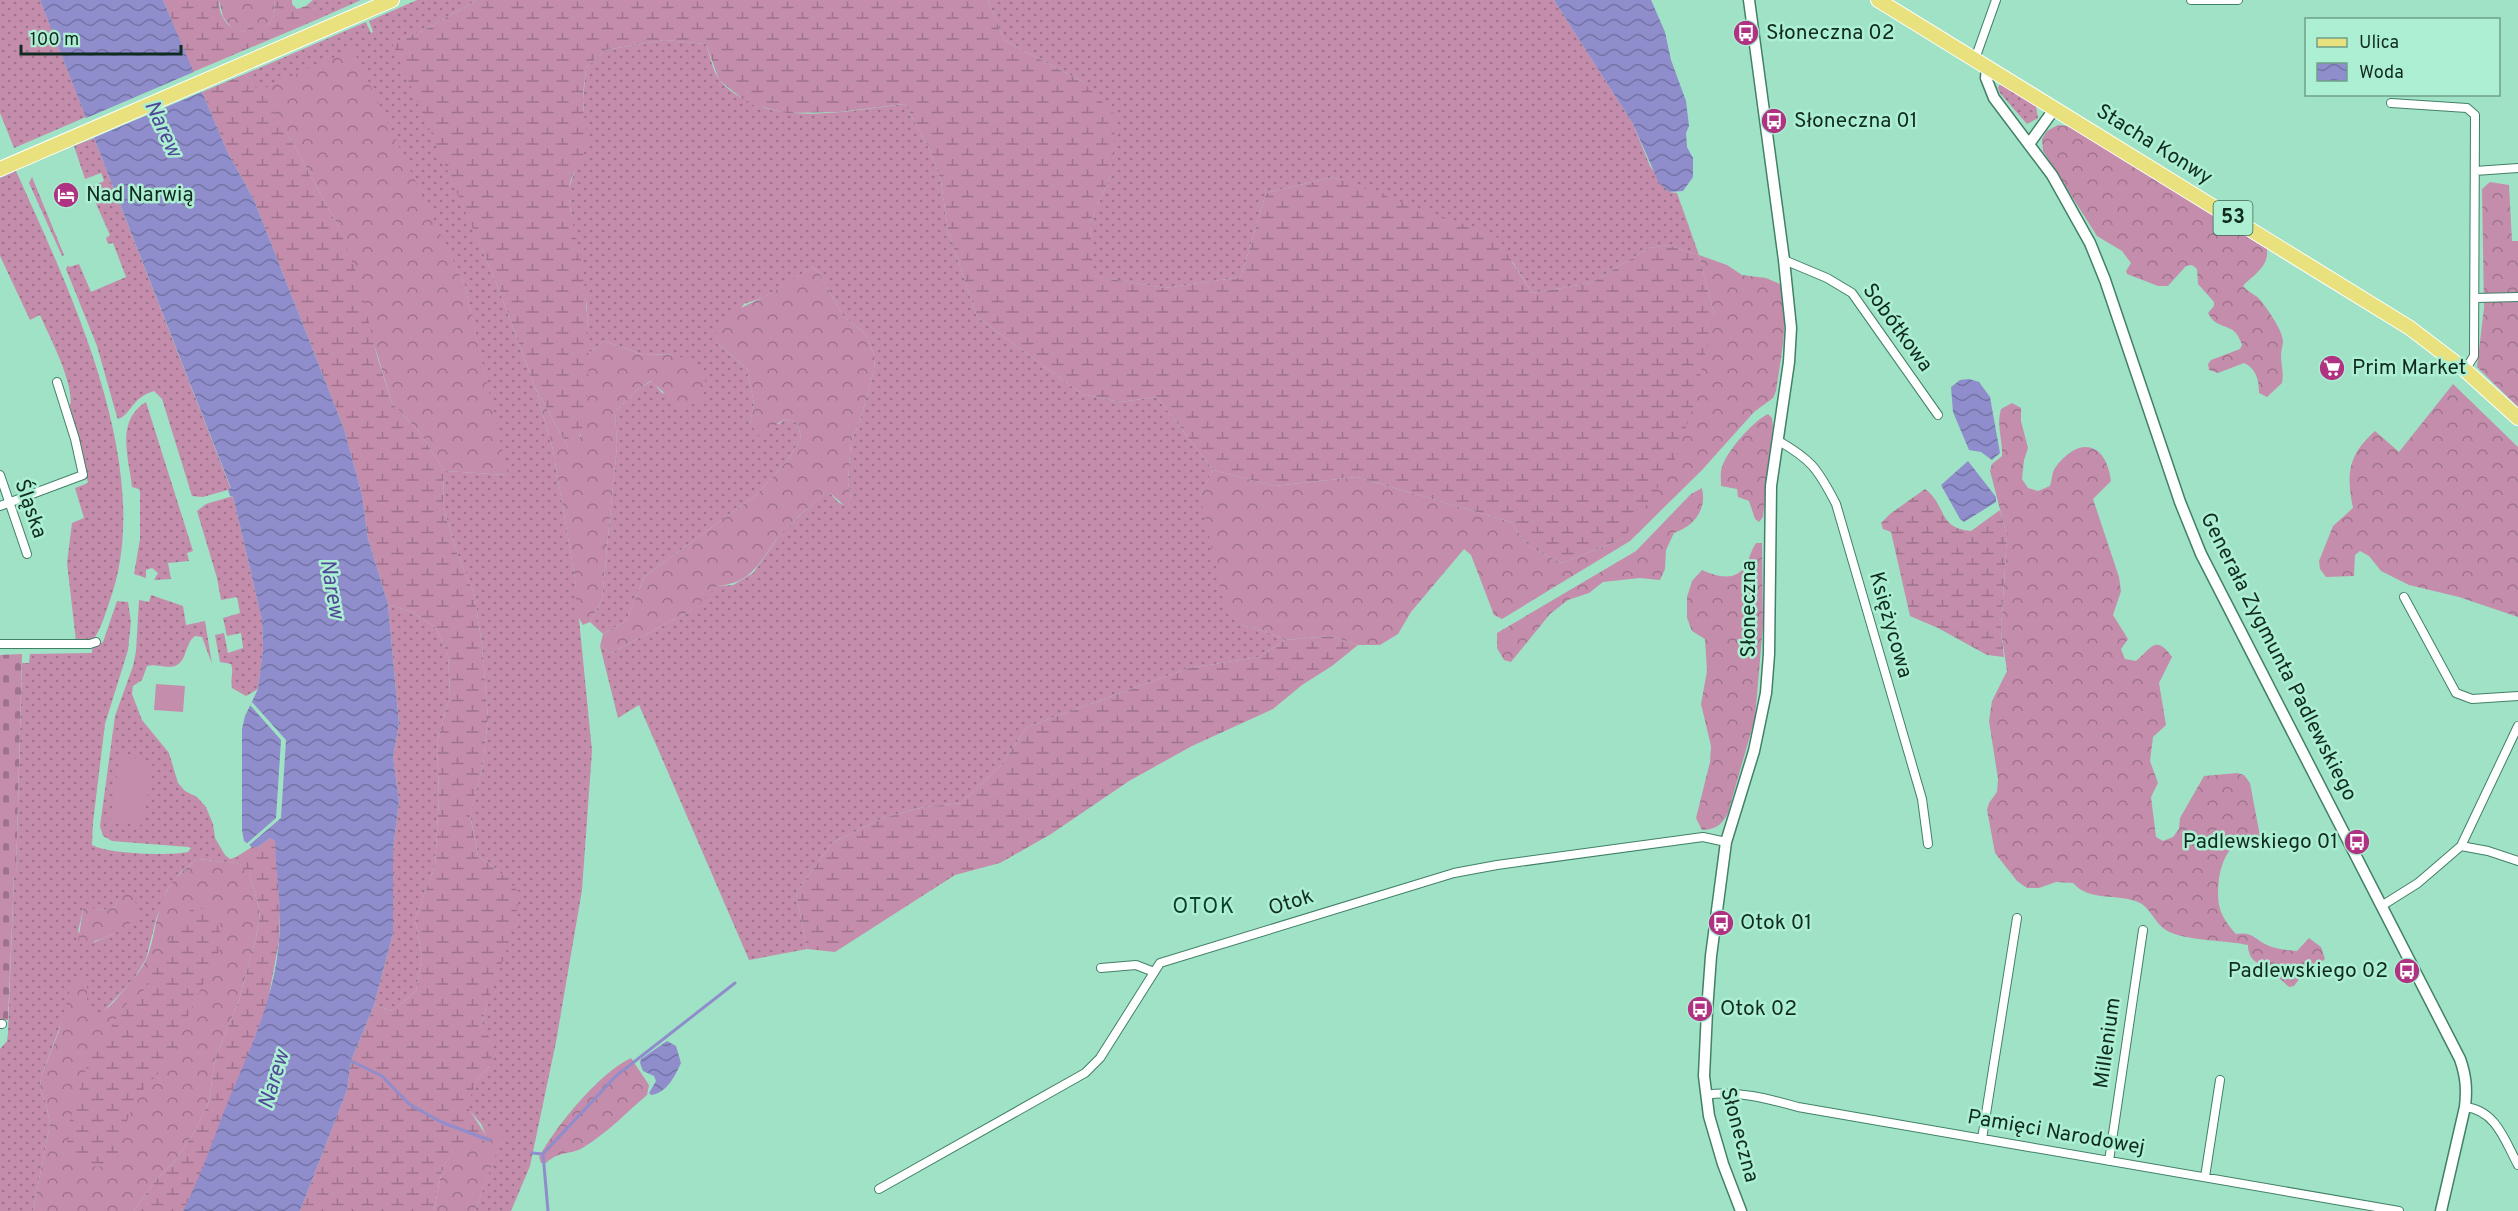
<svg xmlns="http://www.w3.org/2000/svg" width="2518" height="1211" viewBox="0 0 2518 1211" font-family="Overpass,sans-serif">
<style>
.grass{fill:url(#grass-dots);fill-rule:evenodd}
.forest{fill:url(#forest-crowns)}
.wetland{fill:url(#wetland-marsh)}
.cemetery{fill:url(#cemetery-stones)}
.pitch{fill:#c58dac}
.water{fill:url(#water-waves)}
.pier{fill:#a0e2c5}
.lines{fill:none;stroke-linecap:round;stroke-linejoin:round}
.stream{stroke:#8f8dcc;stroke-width:3}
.minor-casing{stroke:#418167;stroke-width:10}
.tertiary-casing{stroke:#418167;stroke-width:13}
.primary-casing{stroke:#fff;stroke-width:16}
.minor{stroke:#fff;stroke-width:8}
.tertiary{stroke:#fff;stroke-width:10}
.primary{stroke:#e8e17e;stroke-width:14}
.labels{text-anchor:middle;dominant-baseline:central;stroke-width:5;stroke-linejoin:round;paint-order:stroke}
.shield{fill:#adefd2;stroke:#3f6656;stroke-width:1.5}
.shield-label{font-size:20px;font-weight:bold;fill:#102b21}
.poi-label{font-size:21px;fill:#102b21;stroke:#adefd2;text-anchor:start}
.street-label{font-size:21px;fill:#102b21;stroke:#adefd2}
.water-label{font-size:22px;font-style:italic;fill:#514997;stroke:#adefd2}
.neighbourhood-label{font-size:22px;letter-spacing:1.5px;fill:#0b3f2e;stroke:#adefd2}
</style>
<defs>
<pattern id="grass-dots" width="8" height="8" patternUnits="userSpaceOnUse" patternTransform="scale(1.5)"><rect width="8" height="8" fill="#c58dac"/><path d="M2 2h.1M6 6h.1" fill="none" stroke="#9f738c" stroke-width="1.8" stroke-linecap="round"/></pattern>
<pattern id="forest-crowns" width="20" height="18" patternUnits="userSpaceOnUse" patternTransform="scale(1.5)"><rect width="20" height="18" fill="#c58dac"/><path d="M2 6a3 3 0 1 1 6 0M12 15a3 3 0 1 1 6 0" fill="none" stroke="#9f738c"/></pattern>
<pattern id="wetland-marsh" width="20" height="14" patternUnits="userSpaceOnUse" patternTransform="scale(1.5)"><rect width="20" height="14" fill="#c58dac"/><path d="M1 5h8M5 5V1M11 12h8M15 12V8" fill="none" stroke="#9f738c"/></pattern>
<pattern id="cemetery-stones" width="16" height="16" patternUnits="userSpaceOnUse" patternTransform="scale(1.5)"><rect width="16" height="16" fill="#c58dac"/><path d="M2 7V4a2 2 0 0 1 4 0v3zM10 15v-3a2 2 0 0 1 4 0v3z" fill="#9f738c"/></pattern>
<pattern id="water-waves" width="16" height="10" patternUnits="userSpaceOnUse" patternTransform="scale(1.5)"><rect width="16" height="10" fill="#8f8dcc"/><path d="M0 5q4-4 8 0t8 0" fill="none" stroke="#7373a5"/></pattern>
</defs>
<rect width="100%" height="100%" fill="#a0e2c5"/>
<path class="grass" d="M0,0h40l46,117 -72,31 -14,-35z
M313,0h48l-45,20v-10l-10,-4z
M417,0h60l-49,28 -35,15 105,244 37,100 18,63 22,128 17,173 -10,139 -26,152 -26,124 -19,45h-36l28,-78 -22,-9 -15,-18 12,-28 12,-12 -9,-38 6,-24 12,-133 -21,-15 -8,-42 13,-50 5,-46 -6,-73 -8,-52 -16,-37 -15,-49 1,-36 63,4 -42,-189 -41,-85 -159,-112 -7,2 -13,-17 121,-52 5,11 2,-1 -4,-11z
M988,0h566l79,124 17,42 19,26 8,1 22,62 -31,-10 -19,3 -58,35 -59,10 -19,-31 -146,-72 -34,-13 -67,16 -25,84 -76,11 -73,-12 -2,-54 21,-47 -28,-93 -79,-42z
M665,40l41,4c4,11 7,29 15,38 47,48 124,29 184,22l25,46 11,31 7,50 29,86 105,77 38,8 37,-5 56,73 -13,25 41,130 24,6 20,9 -26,17 -70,11 -162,59 -26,38 -39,38 -38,4 -41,11 -51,25 -36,50 11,56 -58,11 -110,-255 -21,13 -18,-72 11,7 83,-44 13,-16 10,-7 16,-1 20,-12 29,-41 43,-40h4l9,10 9,5 4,-8 -3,-17 3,-40 9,-21 14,-51 1,-12 -9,-24 -23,-18 -25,-45 -6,-4 -26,18 -27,14 -15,5 -27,39 30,26 7,35 -4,20h29l5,-5 14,4 3,16 -15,23 -30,33 -111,81 -19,45 -23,13 -13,-12 12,-23 15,-154 -2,-33 23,-23 14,-8 11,13 13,-40 -33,1 -39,-14 -16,13 -1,-46 -7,-51 -7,-27 -5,-40 10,-28 8,-15 -3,-47 3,-32 19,-18z
M1999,85h4l33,21 2,12 -11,6 -27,-31 -2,-5z
M94,138l137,351 -28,8 -11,-1 -30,-97 -8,-8c-23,7 -22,23 -36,28l-1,-2 -20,-71 -31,-77 2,-4 1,2 10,-3 12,28 35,-15 -13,-34 -5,1 -2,-6 4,-3 -21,-47 15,-7 -3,-8 -16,6 -11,-33z
M16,171c54,120 142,301 93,432 -4,12 -8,26 -16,37l-17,1 -9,-78 5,-40 12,-5 -9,-30 13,-5 -18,-77c5,-22 -21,-70 -30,-91l-10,5 -30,-64v-78z
M32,177l32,78 -2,1 -33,-73z
M146,402l47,149 -6,2 2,8 -21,2 3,16 -17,1 4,-7 -6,-5 -6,2v8l-12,-4 6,-35v-47l-1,-3 -7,-2c-3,-29 -17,-66 14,-85z
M233,496l29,124 1,29 -5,40 -12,7 -14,-8c-2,-9 2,-16 -1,-24l-11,-2 -5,-27 9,-2 4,20 15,-5 -2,-15 -14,3 -4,-18 17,-5 -3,-16 -16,3 -4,-22 -20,-67 9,-7z
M151,595l32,11 3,19 19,-4 7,43 -10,-27 -7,-1c-10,7 -8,24 -18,29 -9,5 -20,-2 -30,1l-5,14 -9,6 -1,8 10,26 27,33 9,30 7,8 12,6 9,10 7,17 2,14 10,17 5,4 6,-2 1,6 -40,-4 -16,13 -14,18 -10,26 -11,43 -13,21 -32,34 -8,2 -6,-6 -21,1 -25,66 -1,11 6,15 4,21 -17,87h-33v-162l7,-8 1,-8 6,-158h2l6,-212h7l1,-9 62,-1v-4l11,-7 14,-41 11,1 3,20 -3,28 -23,74 -12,98 -1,23c16,9 77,11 96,7l3,-4 -3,-1 -76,-6 -9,-5 -3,-10 15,-110 18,-50 3,-15 3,-51 10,2zM118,898l16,21 -21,15 -18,8 -17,-10 5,-23 25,1 8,-4z
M388,604l26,9 22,15 12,27 2,41 -13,46 2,55 -4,69 -20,53 7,37 -6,35 -24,20 -18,-6 19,-72v-83l6,-49 -6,-44 6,-33z"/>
<path class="forest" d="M219,0h55l1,14 -8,12h-17l-7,6 -9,-1 -11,-14z
M353,49l112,237 43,189 -64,-4 -24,-38 -28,-30 -54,-177 -47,-86 -33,-49z
M2058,125l10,1 31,17 168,106c2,18 -13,25 -24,37 6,7 14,9 18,15 7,9 21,28 22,40 0,5 -2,9 -2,14 0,10 3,18 1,28l-15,14 -8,-4c0,-13 -3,-25 -15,-30l-26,10 -9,-3 -1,-6 3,-4 29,-11 2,-4c-8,-26 -24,-12 -34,-32l6,-7v-4l-16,-18 -1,-15 -5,-4 -6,1 -18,20h-10l-31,-12 -1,-3 5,-8 -9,-12 -25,-15 -54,-85 -1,-12 5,-8z
M2490,182l19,3 3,56h6v166l-41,-40 7,-59 -2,-119z
M1699,255l28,10 15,10 24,3 14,6c10,34 1,72 -4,107l-3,7 -19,14 -52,58 -72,71 -128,78 -8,-4 -23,-60 -7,-6 -53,63 -13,22 -18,11h-22l-27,-9 -46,4 -20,-9 -24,-6 -16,-17 -25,-113 13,-25 61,16 83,-9 154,45 18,25 33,16 61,-24 91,-225z
M812,267l6,4 25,45 23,18 9,24 -1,12 -14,51 -9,21 -3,40 3,17 -4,9 -18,-16h-4c-14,14 -31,27 -44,42 -22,26 -26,49 -64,52l-23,23 -83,44 -11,-7 3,-12 23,-13 19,-45 111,-81 30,-33 15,-23 -3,-16 -14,-4 -24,18 -10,-13 4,-20 -7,-35 -30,-26 -1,-15c16,-19 27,-20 47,-31 18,-9 33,-19 49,-30z
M604,341l39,14 33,-1 25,16 6,16 -8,17 -19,4 -29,-26 -13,8 -23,23 2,33 -15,154 -12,23 -7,3 -6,-10 -2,-37 -22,-128 -18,-63 33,60 12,-10 4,-23 4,-60z
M2453,384l65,63v170l-59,-20 -50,-12 -28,-14 -12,-15 -9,-5 -5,4 -1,21 -28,1 -6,-8 -1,-8 14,-35 20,-18c-7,-34 -5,-53 22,-77l24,21z
M2012,403l9,5v13l7,27 -4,12 -2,19 6,9 10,3 12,-5c2,-6 2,-14 5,-18 23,-32 51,-27 56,13l-18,18 26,78 2,14 -8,24 15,24 -7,10 4,10 11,2c15,-13 20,-27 36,-4l-13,26 7,42 -13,12 -3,24 8,22 -7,14 5,40 7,4 10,-4 6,-8 1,-11 24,-42 33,-3 7,2 6,8 10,53 -4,8 -7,3 -10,-4c-19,8 -23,44 -20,62 2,11 10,21 17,29 14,-2 16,2 27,9 10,6 23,7 34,8l12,-13 12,9 4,12 -25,19 -6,8 -5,1 -9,-8 -1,-6c-14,-8 -31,-8 -31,-28 -22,-5 -70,-4 -85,-17 -9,-7 -14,-22 -25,-26 -22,-9 -48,0 -65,-19l-17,-1 -17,6h-12l-10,-7 -22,-28 -8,-43 2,-7 8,-11 1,-13 -9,-58 3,-20 15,-30 -6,-40 6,-95 -17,-65 2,-7 10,-8c1,-16 -6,-30 -1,-47z
M1768,414l4,4 1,9 -10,90 -4,5 -4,-3 -6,-18 -11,-4 -1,-8 -16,-3c0,-6 -1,-13 1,-19 5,-16 31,-46 46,-53z
M1702,488c5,22 -8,38 -28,45l-8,17 -1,19 -5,11 -20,-2 -37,4 -14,11 -21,7 -18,14 -39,48 -7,-2 -7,-12v-15l139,-82 55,-57z
M1756,543h6l1,82 -8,93 -27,95c-7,13 -12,16 -26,17l-6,-12 14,-56 1,-16 -10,-42 6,-33 -2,-32 -13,-8 -5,-13v-21l5,-16 10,-11c15,7 34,12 44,-5 4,-7 5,-15 10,-22z
M197,859l40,4 8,5 5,7 10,37 -4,26 -17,62 -24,59 -6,42 -14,30 -20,30 -20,20 -21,30h-101l17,-87 -4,-21 -6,-15 1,-11 18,-46 13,-49 6,-5 5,1 4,7v25l6,5c11,-2 18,-10 25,-18 10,-12 21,-23 28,-37 10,-23 9,-50 22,-71 8,-13 18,-21 29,-30z
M125,893l8,3c3,7 7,16 1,23 -8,11 -44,28 -56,23l5,-33 4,-3c10,5 19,5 29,0l2,-8z
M631,1058l18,27 -2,10c-20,17 -40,38 -63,52 -14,9 -22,2 -38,16h-5l-2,-6c17,-31 60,-84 92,-99z
M481,1124l23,8 -29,79h-41l7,-37 13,-28 34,-6z"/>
<path class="wetland" d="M163,0h56c-1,15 9,30 24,32l7,-6h17l8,-12 -1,-14h18v4l5,5 9,-3 10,4v10l-123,52z
M477,0h511l16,40 79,42 33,34 -5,59 -21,47 3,54 72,12 76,-11 25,-84 67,-16 163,59 36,57 59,-10 58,-35 19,-3 31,10 15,59 -21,93 -20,58 -50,74 -61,24 -33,-16 -18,-25 -154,-45 -83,9 -61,-16 -56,-73 -37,5 -38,-8 -105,-77 -29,-86 -7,-50 -11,-31 -25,-46 -66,8 -52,1 -38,-9 -30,-24 -13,-36 -41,-4 -60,10 -19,18c-1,11 -3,22 -3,32 0,15 5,31 3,46 -2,14 -18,30 -17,46 0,24 8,45 12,68 7,42 15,148 -5,185l-8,2 -33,-60 -37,-100 -106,-244 36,-15z
M245,74l19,23 27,43 47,86 20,50 19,80 15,47 28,30 24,38 -1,36 15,49 16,37 8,52 6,73 -5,46 -13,51 8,41 21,15 21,22 -9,45 -24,66 -6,24 13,15 -4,23 -12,12 -11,28 22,34 -35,7 -13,27 -7,37h-134l47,-121 4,-29 23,-56 18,6 24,-20 6,-35 -7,-37 20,-53 4,-69 -2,-55 13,-46 -2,-41 -12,-27 -22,-15 -26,-9 -20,-65 -6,-44 -18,-66 -90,-229 -27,-49 -25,-59z
M1925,489c22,16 12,39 46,42l29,-21 7,26 -6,95 3,26 -17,-2 -49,-27 -28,-12 -19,-84 -8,-3 -2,-6 9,-9z
M1331,636l27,9 -26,21 -30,19 -29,24 -81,37 -63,35 -78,53 -51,29 -45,12 -120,77 -28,-3 -11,-56 36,-50 51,-25 41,-11 38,-4 39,-38 26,-38 162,-59 70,-11 26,-17z
M270,838l5,3 5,69 -1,31 -12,65 -65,168 -19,37h-49l21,-30 20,-20 20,-30 14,-30 6,-42 24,-59 17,-62 4,-26 -10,-37 -15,-14 1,-4 16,-10h6z
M193,908l15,1 8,4 4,7 1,27 -31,64 -18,48 -33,35 -11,24 -12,42 -8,6 -28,1 -13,-14 1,-27 20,-63 37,-58 18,-14 36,-71z"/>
<path class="cemetery" d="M22,654l-6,221h-2l-6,145h-8v-365z"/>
<path class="pitch" d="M156,684l29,2 -2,26 -29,-2z
M120,756l33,5 -10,64 -33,-5z"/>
<path class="water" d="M40,0h123l64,151 27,49 90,229 18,66 6,44 20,65 11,120 -6,33 6,44 -6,49v83l-19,72 -23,56 -4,29 -47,121h-117c16,-32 28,-64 40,-97 23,-58 50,-108 56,-172 3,-34 -3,-67 -4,-101l-5,-3 -12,9h-6l-8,-6 -2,-11v-101l3,-13 13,-27 5,-40 -1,-29 -29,-124h-3l-2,-6 3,-2z
M1554,0h97l14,32 6,28 15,41 3,25 -3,7 1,14 6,11v19l-10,14 -14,1 -10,-9 -26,-59z
M1969,379l10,3 11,15 10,56 -8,7 -11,-8 -12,-2 -16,-38 -2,-25 9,-7z
M1968,461l28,36v5l-32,20 -4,-3 -19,-34z
M667,1041l9,5 5,17c-6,13 -14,30 -30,32l-2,-2 7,-12 -2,-5 -11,-5 -3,-8 1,-4z"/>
<path class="pier" d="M196,71l8,20 -113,48 -7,-20z
M252,702l34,38 -5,78 -34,29 -2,-2 31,-27 5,-78 -31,-35z"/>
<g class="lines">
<path class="stream" d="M349,1060l33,16 27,28 32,18 48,18
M532,1153l11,1 5,57
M543,1154l73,-78 119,-93"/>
<g class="minor-casing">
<path id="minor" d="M2191,0h47
M1975,59l21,-59
M2391,103l76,5 8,7 -1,241 -9,14
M2475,171l43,-3
M1784,260l43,18 25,15 86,122
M2476,298l42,-1
M1777,440c34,19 41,29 59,64l86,295 6,45
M0,475l27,79
M0,506l83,-31 -8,-36 -18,-57
M2404,597l52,96 16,6 46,-3
M0,644h90l6,-2
M2461,846l27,5 30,10
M2383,905l35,-22 43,-37 57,-120
M1101,968l35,-3 18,7
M0,1024h2
M1706,1095c31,-5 63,4 92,12l601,104
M2465,1107c31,3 40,34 53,58
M1982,1139l35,-221
M2109,1161l34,-231
M2205,1177l15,-97
M879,1189l206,-116 15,-15 60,-95 294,-90 43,-8 206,-28 23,5"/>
</g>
<g class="tertiary-casing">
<path id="tertiary" d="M1987,67l-1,11 8,20 58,77 38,68 15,37 75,222 21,52 259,505c6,17 7,30 5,48l-24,104
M2029,144l26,-36
M1741,1211l-18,-47 -14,-48 -5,-40 3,-65 4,-55 15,-114 28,-91 12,-58 3,-39 2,-168 18,-124 2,-34 -7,-68 -35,-260"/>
</g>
<g class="primary-casing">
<path id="primary" d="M1878,0l532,328 55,42 53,48
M0,169l392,-169"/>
</g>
<use href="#minor" class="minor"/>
<use href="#tertiary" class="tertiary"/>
<use href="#primary" class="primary"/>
</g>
<defs>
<g id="bus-disc" transform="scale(1.35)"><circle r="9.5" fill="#af3283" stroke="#adefd2"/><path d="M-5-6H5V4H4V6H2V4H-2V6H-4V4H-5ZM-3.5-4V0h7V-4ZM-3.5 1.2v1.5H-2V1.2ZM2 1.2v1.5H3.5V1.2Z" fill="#fff"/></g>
<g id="hotel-disc" transform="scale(1.35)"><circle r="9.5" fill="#af3283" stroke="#adefd2"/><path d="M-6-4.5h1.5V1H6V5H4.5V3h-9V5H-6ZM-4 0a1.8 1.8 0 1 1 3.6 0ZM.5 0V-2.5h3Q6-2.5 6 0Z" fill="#fff"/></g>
<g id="supermarket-disc" transform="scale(1.35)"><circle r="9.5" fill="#af3283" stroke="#adefd2"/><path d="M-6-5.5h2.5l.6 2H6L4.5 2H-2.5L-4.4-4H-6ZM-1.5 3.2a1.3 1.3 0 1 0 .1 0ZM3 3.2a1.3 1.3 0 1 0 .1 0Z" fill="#fff"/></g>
</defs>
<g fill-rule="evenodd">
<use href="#bus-disc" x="1746" y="33"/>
<use href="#bus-disc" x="1774" y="121"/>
<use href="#hotel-disc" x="66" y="195"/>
<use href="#supermarket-disc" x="2332" y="368"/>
<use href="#bus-disc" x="2357" y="842"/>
<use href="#bus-disc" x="1721" y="923"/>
<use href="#bus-disc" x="2407" y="971"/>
<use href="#bus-disc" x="1700" y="1009"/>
</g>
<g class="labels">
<rect class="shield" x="2213.5" y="201" width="39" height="34" rx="4.5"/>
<g class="shield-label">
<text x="2233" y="218">53</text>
</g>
<g class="poi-label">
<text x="1766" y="33">Słoneczna 02</text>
<text x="1794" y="121">Słoneczna 01</text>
<text x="86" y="195">Nad Narwią</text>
<text x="2352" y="368">Prim Market</text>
<text x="2338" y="842" text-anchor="end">Padlewskiego 01</text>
<text x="1740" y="923">Otok 01</text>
<text x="2388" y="971" text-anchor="end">Padlewskiego 02</text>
<text x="1720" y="1009">Otok 02</text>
</g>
<g class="street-label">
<text transform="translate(2154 145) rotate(32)">Stacha Konwy</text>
<text transform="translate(1897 328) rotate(54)">Sobótkowa</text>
<text transform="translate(30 509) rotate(71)">Śląska</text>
<text transform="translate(1749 609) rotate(-90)">Słoneczna</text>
<text transform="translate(1890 625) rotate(74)">Księżycowa</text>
<text transform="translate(2278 657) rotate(63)">Generała Zygmunta Padlewskiego</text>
<text transform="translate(1291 903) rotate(-17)">Otok</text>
<text transform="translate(2108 1043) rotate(-82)">Millenium</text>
<text transform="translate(2056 1133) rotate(10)">Pamięci Narodowej</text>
<text transform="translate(1739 1135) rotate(75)">Słoneczna</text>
</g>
<g class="water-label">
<text transform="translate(162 129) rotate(65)">Narew</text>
<text transform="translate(331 589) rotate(80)">Narew</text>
<text transform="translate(275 1080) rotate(-73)">Narew</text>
</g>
<g class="neighbourhood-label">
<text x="1204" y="907">OTOK</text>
</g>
</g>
<rect x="2305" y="18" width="195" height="78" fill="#adefd2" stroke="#6ea18b" stroke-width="1.5"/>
<rect x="2317" y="38" width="30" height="9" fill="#e8e17e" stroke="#6ea18b" stroke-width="1.5"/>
<text x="2359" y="48" font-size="18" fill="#102b21">Ulica</text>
<rect x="2317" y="63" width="30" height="18" fill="url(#water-waves)" stroke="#6ea18b" stroke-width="1.5"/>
<text x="2359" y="78" font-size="18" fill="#102b21">Woda</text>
<path d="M21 45v9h160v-9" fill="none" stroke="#102b21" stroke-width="3"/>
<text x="30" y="45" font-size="18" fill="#102b21" stroke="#adefd2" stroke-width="4.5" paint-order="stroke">100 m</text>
</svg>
